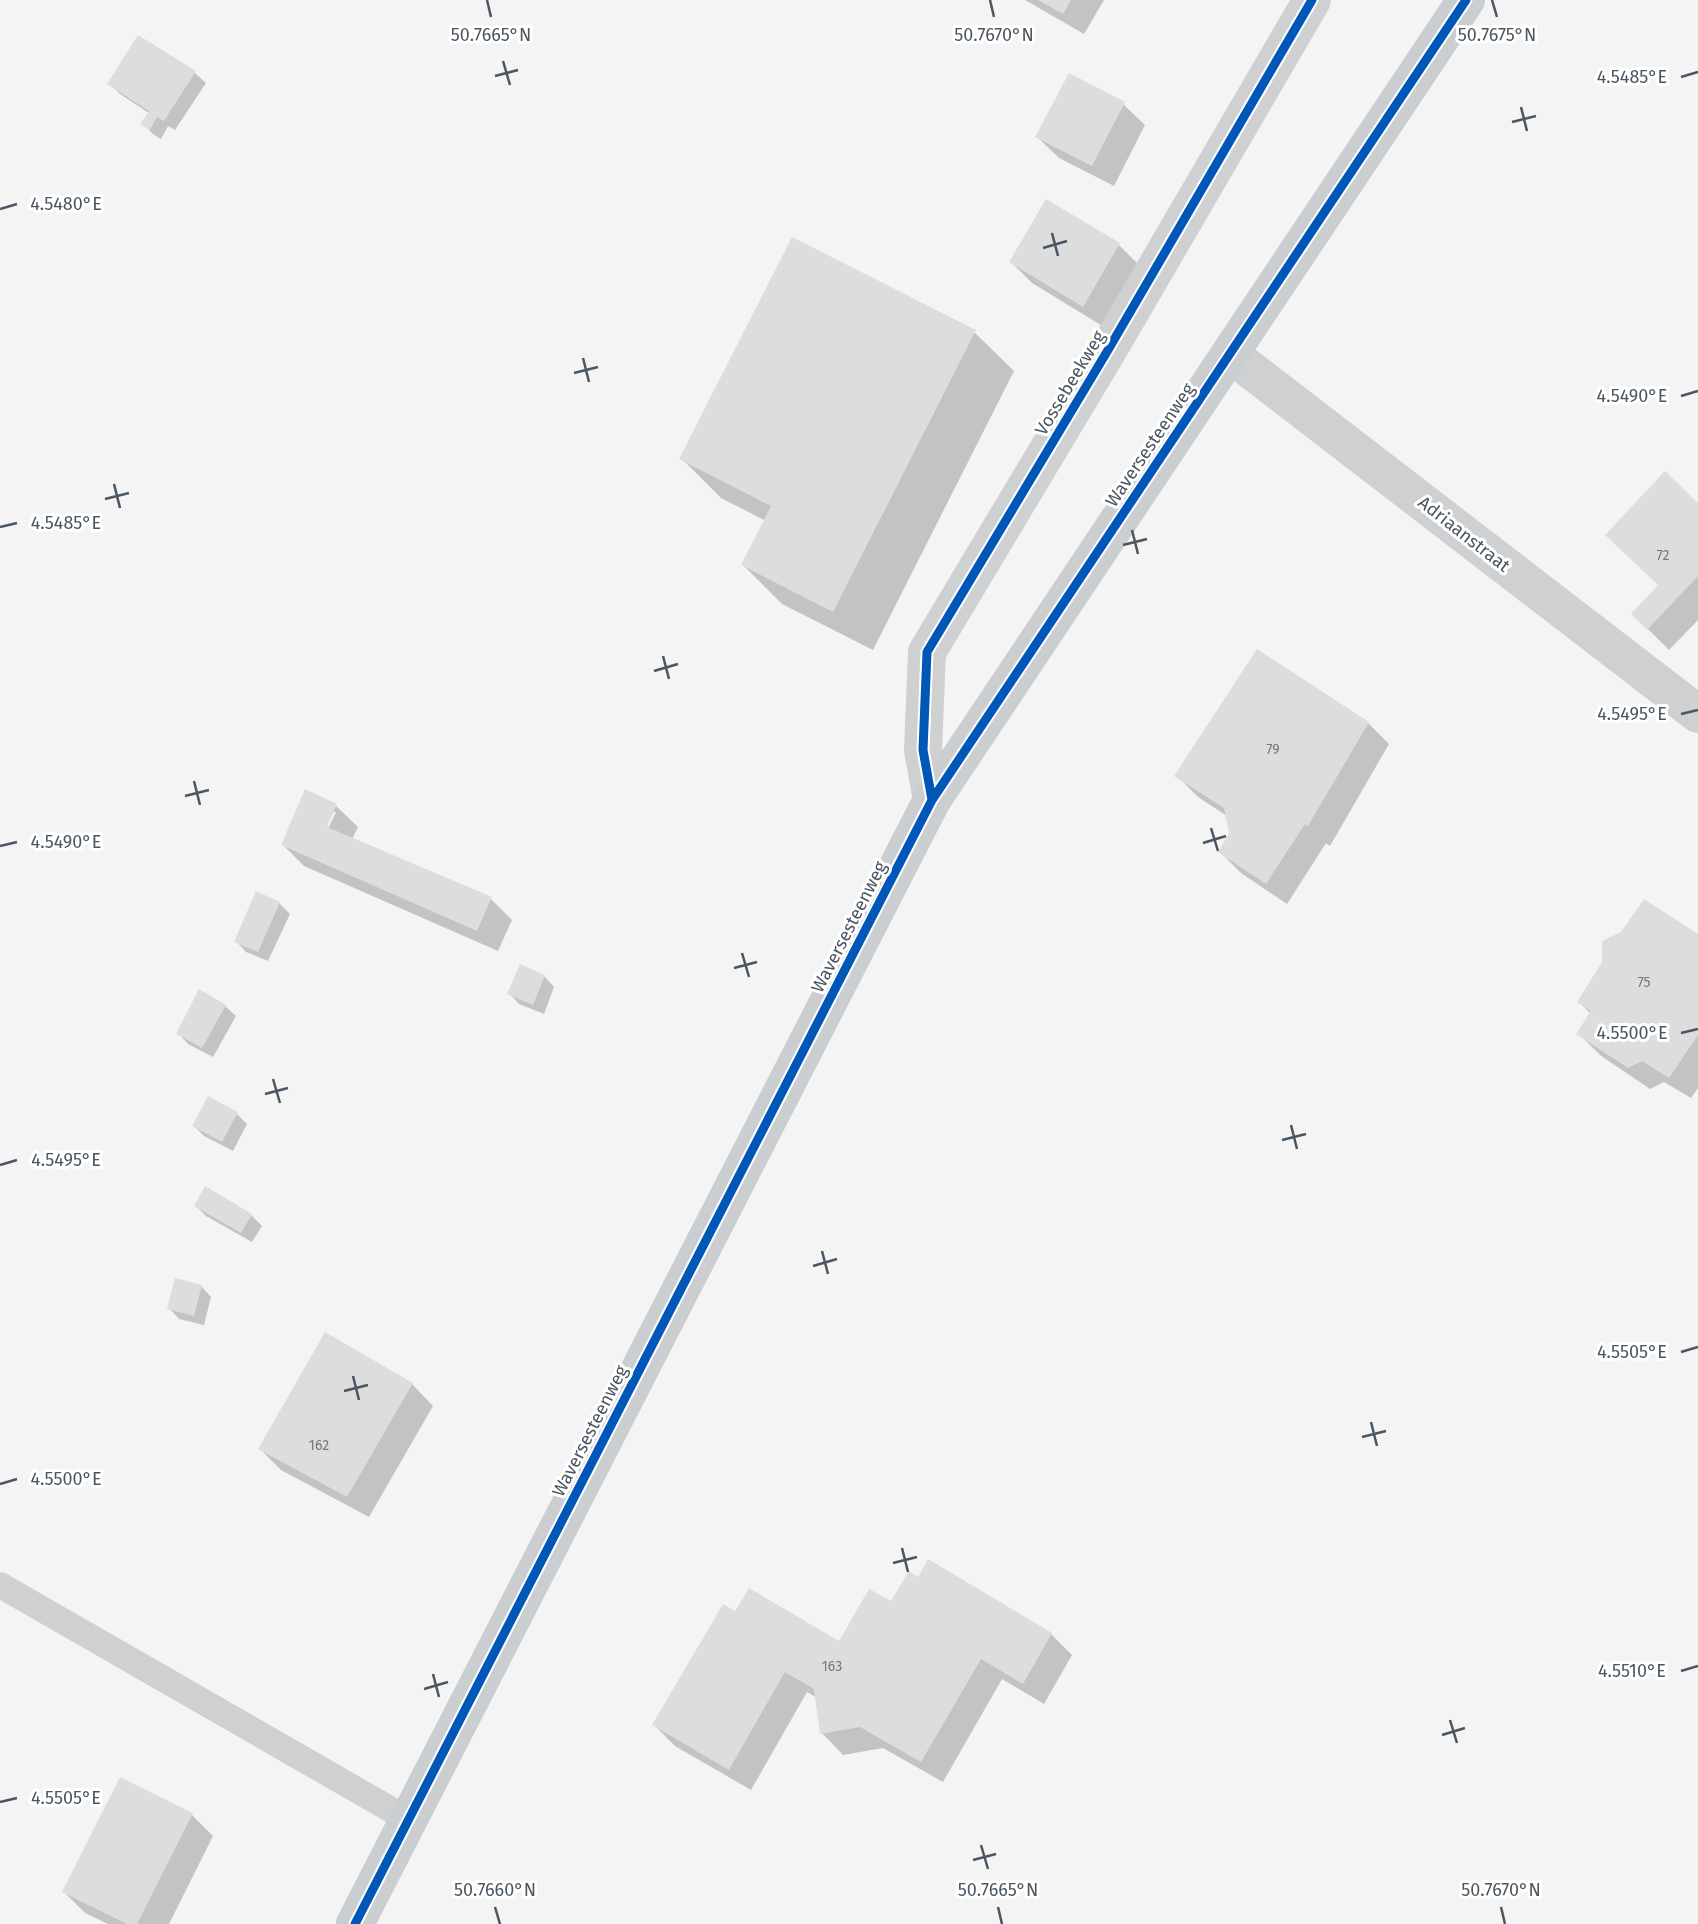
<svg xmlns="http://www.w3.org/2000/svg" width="1698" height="1924" viewBox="0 0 1698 1924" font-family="'Fira Sans',sans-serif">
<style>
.shadow{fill:#0003;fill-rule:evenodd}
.building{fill:#ddddde}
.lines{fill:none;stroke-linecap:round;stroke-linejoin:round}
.service{stroke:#ced0d2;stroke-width:26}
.minor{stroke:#ced0d2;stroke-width:38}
.primary{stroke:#caced1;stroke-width:38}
.cycleway-casing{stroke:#fff;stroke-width:13}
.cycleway{stroke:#0057b8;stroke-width:9}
.ticks{fill:none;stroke:#4a5661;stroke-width:2.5}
.labels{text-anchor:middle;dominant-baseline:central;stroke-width:6;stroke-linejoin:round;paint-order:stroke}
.number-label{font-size:14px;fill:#707881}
.street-label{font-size:18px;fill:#4a5661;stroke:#fff}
.ticks-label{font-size:18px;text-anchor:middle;fill:#4a5661;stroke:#fff;stroke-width:6;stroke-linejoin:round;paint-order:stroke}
</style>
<rect width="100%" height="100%" fill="#f4f4f4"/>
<path class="shadow" d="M1025,0h79l-20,34z
M139,37l56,36 11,10 -31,47 -7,-4 -7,13 -8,-5 -10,-10 6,-11 -29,-19 -11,-11z
M1123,104l22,21 -31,61 -55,-28 -22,-21z
M1119,245l21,21 -36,61 -72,-44 -21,-21z
M974,332l40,39 -141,279 -91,-46 -39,-39 23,-44 -45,-23 -39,-39z
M1698,505v115l-29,30 -36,-36 27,-29z
M1368,723l21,21 -59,102 -4,-3 -39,61 -46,-31 -21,-21 11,-19 -4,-17 -29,-19 -22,-22z
M306,791l30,15 22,21 -6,12 139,60 21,21 -14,31 -194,-85 -21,-21zM332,812h4l-11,23 -3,-1z
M279,903l11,11 -22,47 -22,-9 -10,-11z
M1698,936v152l-7,10 -27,-16 -14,7 -50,-34 -21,-21 12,-20 -12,-12z
M544,976l10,11 -10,27 -25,-10 -10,-11z
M225,1006l11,10 -23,41 -25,-13 -10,-11z
M208,1099l29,15 10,10 -14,27 -29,-15 -10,-10z
M196,1206l55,9 11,11 -10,16 -46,-26z
M201,1286l10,11 -7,28 -25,-6 -10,-11z
M412,1384l21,22 -64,111 -88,-47 -21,-21z
M919,1579l132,55 21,21 -28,49 -42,-25 -59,103 -60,-34 -40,7 -21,-22 -5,-35 -10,-6 -56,98 -76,-44 -21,-21 81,-111 105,30 51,-40z
M192,1815l21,21 -44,88h-61l-23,-11 -21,-21z"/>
<path class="building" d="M1038,0h33l-8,14z
M138,35l58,36 -32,50 -7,-4 -7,13 -10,-6 9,-13 -42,-27z
M1069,73l56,29 -33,64 -57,-29z
M1046,199l74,44 -37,64 -74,-45z
M792,237l184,93 -143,282 -92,-47 30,-59 -92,-47z
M1665,471l33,32v73l-51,54 -16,-16 27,-29 -53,-50z
M1257,649l112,73 -61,104 -3,-2 -39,60 -48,-32 11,-19 -5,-25 -50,-32z
M305,789l32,15 -10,23 165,70 -15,34 -196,-86z
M256,891l24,11 -22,50 -24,-10z
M1644,899l54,35v101l-29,43 -27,-17 -14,7 -52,-34 15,-23 -14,-9 25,-40v-21l19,-9z
M520,964l25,11 -12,30 -26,-11z
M199,989l27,16 -24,43 -26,-14z
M208,1096l30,16 -16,30 -30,-16z
M205,1186l47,28 -11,19 -47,-27z
M175,1278l27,7 -8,31 -27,-7z
M325,1332l88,51 -66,114 -89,-48z
M928,1559l124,74 -29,51 -42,-25 -60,103 -61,-35 -40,7 -6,-45 -29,-17 -56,98 -77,-45 71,-121 12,7 14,-23 90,53 30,-52 22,12 18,-30 9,6z
M120,1777l73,36 -56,111h-10l-65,-32z"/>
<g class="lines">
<path class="service" d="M0,1585l409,235"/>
<path class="minor" d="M1230,354l468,360
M932,800l-9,-50 4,-98 181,-302 204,-350"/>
<path class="primary" d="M355,1924l577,-1124 534,-800"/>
<g class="cycleway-casing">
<path id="cycleway" d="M932,800l-9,-50 4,-98 181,-302 204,-350
M355,1924l577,-1124 534,-800"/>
</g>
<use href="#cycleway" class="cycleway"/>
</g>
<path class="ticks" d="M487,0l4,17M990,0l4,17M1492,0l5,17M503,61l7,24M495,76l23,-6M1681,77l17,-5M1521,107l6,24M1512,122l24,-6M0,209l17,-5M1052,233l6,23M1043,248l24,-7M583,358l6,24M574,373l24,-6M1681,396l17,-5M114,484l6,24M105,499l24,-6M0,527l17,-4M1132,530l6,24M1123,545l24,-6M663,656l6,23M654,671l24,-7M1681,714l17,-4M194,781l6,24M185,796l24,-6M1211,828l7,23M1203,843l23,-7M0,846l17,-4M742,953l7,24M734,968l23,-6M1681,1033l17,-4M273,1079l7,24M265,1094l23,-6M1291,1125l6,24M1282,1140l24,-6M0,1165l17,-5M822,1251l6,23M813,1266l24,-7M1681,1352l17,-5M353,1376l6,24M344,1391l24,-6M1371,1422l6,24M1362,1437l24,-6M0,1484l17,-5M902,1548l6,24M893,1563l24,-6M1681,1671l17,-5M433,1674l6,23M424,1689l24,-7M1450,1720l7,23M1442,1735l23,-7M0,1802l17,-4M981,1845l7,24M973,1860l23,-6M495,1907l5,17M998,1907l4,17M1501,1907l4,17"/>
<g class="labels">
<g class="number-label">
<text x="1663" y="555">72</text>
<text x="1273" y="749">79</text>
<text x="1644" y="982">75</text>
<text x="319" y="1445">162</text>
<text x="832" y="1666">163</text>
</g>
<g class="street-label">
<text transform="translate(1070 383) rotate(-59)">Vossebeekweg</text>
<text transform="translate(1150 445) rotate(-56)">Waversesteenweg</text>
<text transform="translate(1464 534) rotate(38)">Adriaanstraat</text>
<text transform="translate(849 927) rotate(-63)">Waversesteenweg</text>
<text transform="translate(590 1431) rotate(-63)">Waversesteenweg</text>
</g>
</g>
<g class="ticks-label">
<text x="491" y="41">50.7665°N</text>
<text x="994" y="41">50.7670°N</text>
<text x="1497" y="41">50.7675°N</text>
<text x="1632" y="83">4.5485°E</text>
<text x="66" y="210">4.5480°E</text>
<text x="1632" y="402">4.5490°E</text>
<text x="66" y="529">4.5485°E</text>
<text x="1632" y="720">4.5495°E</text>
<text x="66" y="848">4.5490°E</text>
<text x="1632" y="1039">4.5500°E</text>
<text x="66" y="1166">4.5495°E</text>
<text x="1632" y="1358">4.5505°E</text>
<text x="66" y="1485">4.5500°E</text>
<text x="1632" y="1677">4.5510°E</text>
<text x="66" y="1804">4.5505°E</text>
<text x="495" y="1896">50.7660°N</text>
<text x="998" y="1896">50.7665°N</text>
<text x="1501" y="1896">50.7670°N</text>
</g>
</svg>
